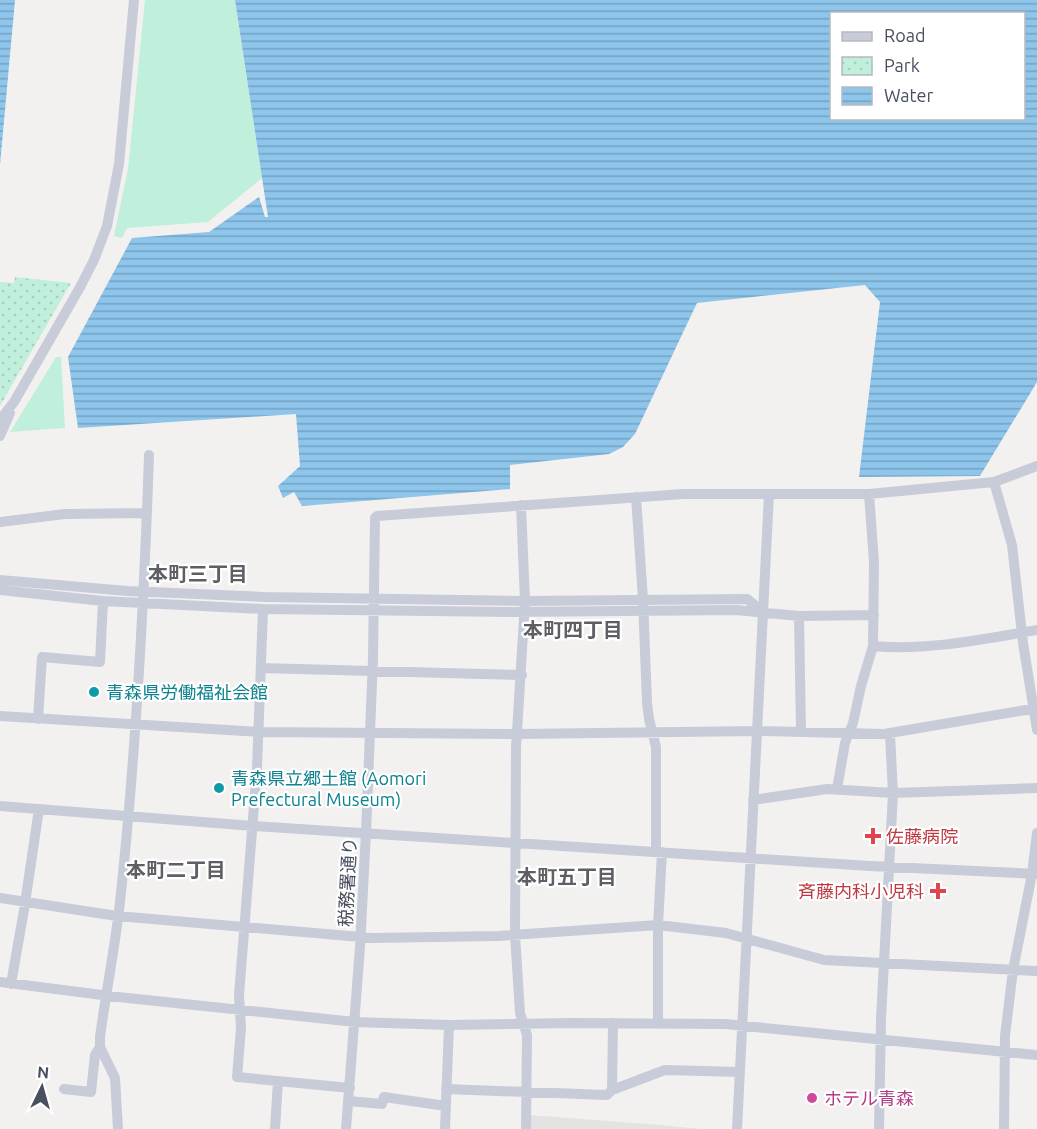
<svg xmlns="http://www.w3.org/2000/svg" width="1037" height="1129" viewBox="0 0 1037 1129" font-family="Ubuntu,'Noto Sans JP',sans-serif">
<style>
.education{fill:#e4e2e2}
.grass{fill:#c0efdb}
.park{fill:url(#park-dots)}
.water{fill:url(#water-rules);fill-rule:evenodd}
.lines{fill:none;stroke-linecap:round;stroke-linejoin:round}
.minor{stroke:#c7ccd8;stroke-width:10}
.culture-dot{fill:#0f9aa8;stroke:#fff;stroke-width:2}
.health-dot{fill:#e0444e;stroke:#fff;stroke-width:2}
.hotel-dot{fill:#d1479c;stroke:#fff;stroke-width:2}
.labels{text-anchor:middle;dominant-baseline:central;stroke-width:4.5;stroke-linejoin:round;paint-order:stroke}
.culture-label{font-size:18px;fill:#0d838f;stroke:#fff;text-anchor:start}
.health-label{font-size:18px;fill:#be3a42;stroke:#fff;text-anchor:start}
.street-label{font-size:18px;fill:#484f5e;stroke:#fff}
.hotel-label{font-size:18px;fill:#b23c85;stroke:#fff;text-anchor:start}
.neighbourhood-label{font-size:20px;font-weight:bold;fill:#5d5f65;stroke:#fff}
</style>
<defs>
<pattern id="park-dots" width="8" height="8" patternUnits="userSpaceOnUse" patternTransform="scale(1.5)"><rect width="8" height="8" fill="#c0efdb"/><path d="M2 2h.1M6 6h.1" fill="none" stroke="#a6cfbe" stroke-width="1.8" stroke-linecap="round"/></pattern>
<pattern id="water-rules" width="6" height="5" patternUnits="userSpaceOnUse" patternTransform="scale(1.5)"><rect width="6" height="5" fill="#8dc5eb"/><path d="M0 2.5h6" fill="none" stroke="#75a2c2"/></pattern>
</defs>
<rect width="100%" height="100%" fill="#f3f1f0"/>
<path class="education" d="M530,1115l131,10 40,4h-171z"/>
<path class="grass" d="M145,0h90l27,178 -54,44 -81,6 -5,10 -8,-2 14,-67z
M56,357h5l4,71 -55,4z"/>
<path class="park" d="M15,277l56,6 -71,123v-124l14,1z"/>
<path class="water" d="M0,0h15l-15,165z
M235,0h802v382l-57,94 -121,1 21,-175 -15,-17 -168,18 -62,131 -12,13 -14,7 -99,11v24l-208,17 -8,-14 -11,6 -5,-12 22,-20 -4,-52 -218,14 -10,-71 64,-119 77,-6 50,-35 6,20h3zM832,14h192v104h-192z"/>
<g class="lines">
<path class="minor" d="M0,420l14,-18 65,-113 15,-29 13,-34 12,-62 15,-164
M0,436l10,-23
M1037,466l-43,16 18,63 11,98 14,87
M636,497l7,102 4,104 2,16 7,28v104
M521,505l4,96 -9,147 -1,187 5,78 7,22 -1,94
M0,522l65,-8 82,-1
M0,580l127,11 138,6 260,4 222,-2 15,12
M0,590l103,11 160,8 249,3 224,-2 63,6 75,-1
M263,609l-6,159 -18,227 2,33 -4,49 113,11
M799,616l2,116
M873,646c55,5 110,-7 164,-16
M261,668l261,7
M0,716l259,16 259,2 239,-3 127,3 153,-26
M38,719l4,-62 58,5 3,-61
M837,789l8,-46 8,-20 8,-37 12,-40 1,-84 -5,-68
M753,800l74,-11 66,4 144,-5
M0,806l253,20 617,40 167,8
M0,898l117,18 255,22 126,-2 160,-11 68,8 98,27 213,11
M0,982l118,15 237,25 94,3 123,-2 153,1 312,31
M11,984l13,-74 15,-101
M658,1023v-98l4,-73
M64,1089l27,3 4,-37 5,-8
M446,1089l161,6 5,-5 53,-20 75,2
M612,1090l1,-67
M348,1101l34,3 2,-7 62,9
M118,1129l-3,-51 -15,-31v-10c6,-45 15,-90 20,-135 16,-148 24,-298 29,-447
M275,1129l3,-48
M346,1129l14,-182 6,-114 7,-175 2,-140 2,-2 306,-22h186l125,-12
M445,1129l4,-104
M737,1129l32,-635
M879,1129l2,-110 12,-226 -3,-59
M1004,1129l1,-93 8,-66 19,-96 5,-41"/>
</g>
<g class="culture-dot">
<circle cx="94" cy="692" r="6"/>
<circle cx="219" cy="788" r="6"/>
</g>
<g class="health-dot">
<path d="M870 827h6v6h6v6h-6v6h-6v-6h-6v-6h6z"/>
<path d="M935 882h6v6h6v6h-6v6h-6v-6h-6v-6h6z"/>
</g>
<circle class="hotel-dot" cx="812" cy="1098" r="6"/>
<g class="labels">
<g class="culture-label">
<text x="106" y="692">青森県労働福祉会館</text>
<text x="231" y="778">青森県立郷土館 (Aomori<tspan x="231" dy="21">Prefectural Museum)</tspan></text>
</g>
<g class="health-label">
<text x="886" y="836">佐藤病院</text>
<text x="924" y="891" text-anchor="end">斉藤内科小児科</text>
</g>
<g class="street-label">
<text transform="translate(347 882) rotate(-87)">税務署通り</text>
</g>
<g class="hotel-label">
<text x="824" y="1098">ホテル青森</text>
</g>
<g class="neighbourhood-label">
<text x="198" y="573">本町三丁目</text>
<text x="573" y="629">本町四丁目</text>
<text x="176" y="869">本町二丁目</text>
<text x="567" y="876">本町五丁目</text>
</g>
</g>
<rect x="830" y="12" width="195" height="108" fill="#ffffff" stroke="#b6b9bf" stroke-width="1.5"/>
<rect x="842" y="32" width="30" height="9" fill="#c7ccd8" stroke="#b6b9bf" stroke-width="1.5"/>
<text x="884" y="42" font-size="18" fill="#484f5e">Road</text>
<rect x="842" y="57" width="30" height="18" fill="url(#park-dots)" stroke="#b6b9bf" stroke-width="1.5"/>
<text x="884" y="72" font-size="18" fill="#484f5e">Park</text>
<rect x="842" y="87" width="30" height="18" fill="url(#water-rules)" stroke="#b6b9bf" stroke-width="1.5"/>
<text x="884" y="102" font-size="18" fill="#484f5e">Water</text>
<g transform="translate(42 1087) rotate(5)" stroke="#ffffff" stroke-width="4.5" paint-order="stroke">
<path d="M0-4.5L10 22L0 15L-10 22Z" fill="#484f5e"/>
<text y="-9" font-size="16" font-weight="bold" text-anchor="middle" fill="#484f5e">N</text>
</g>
</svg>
